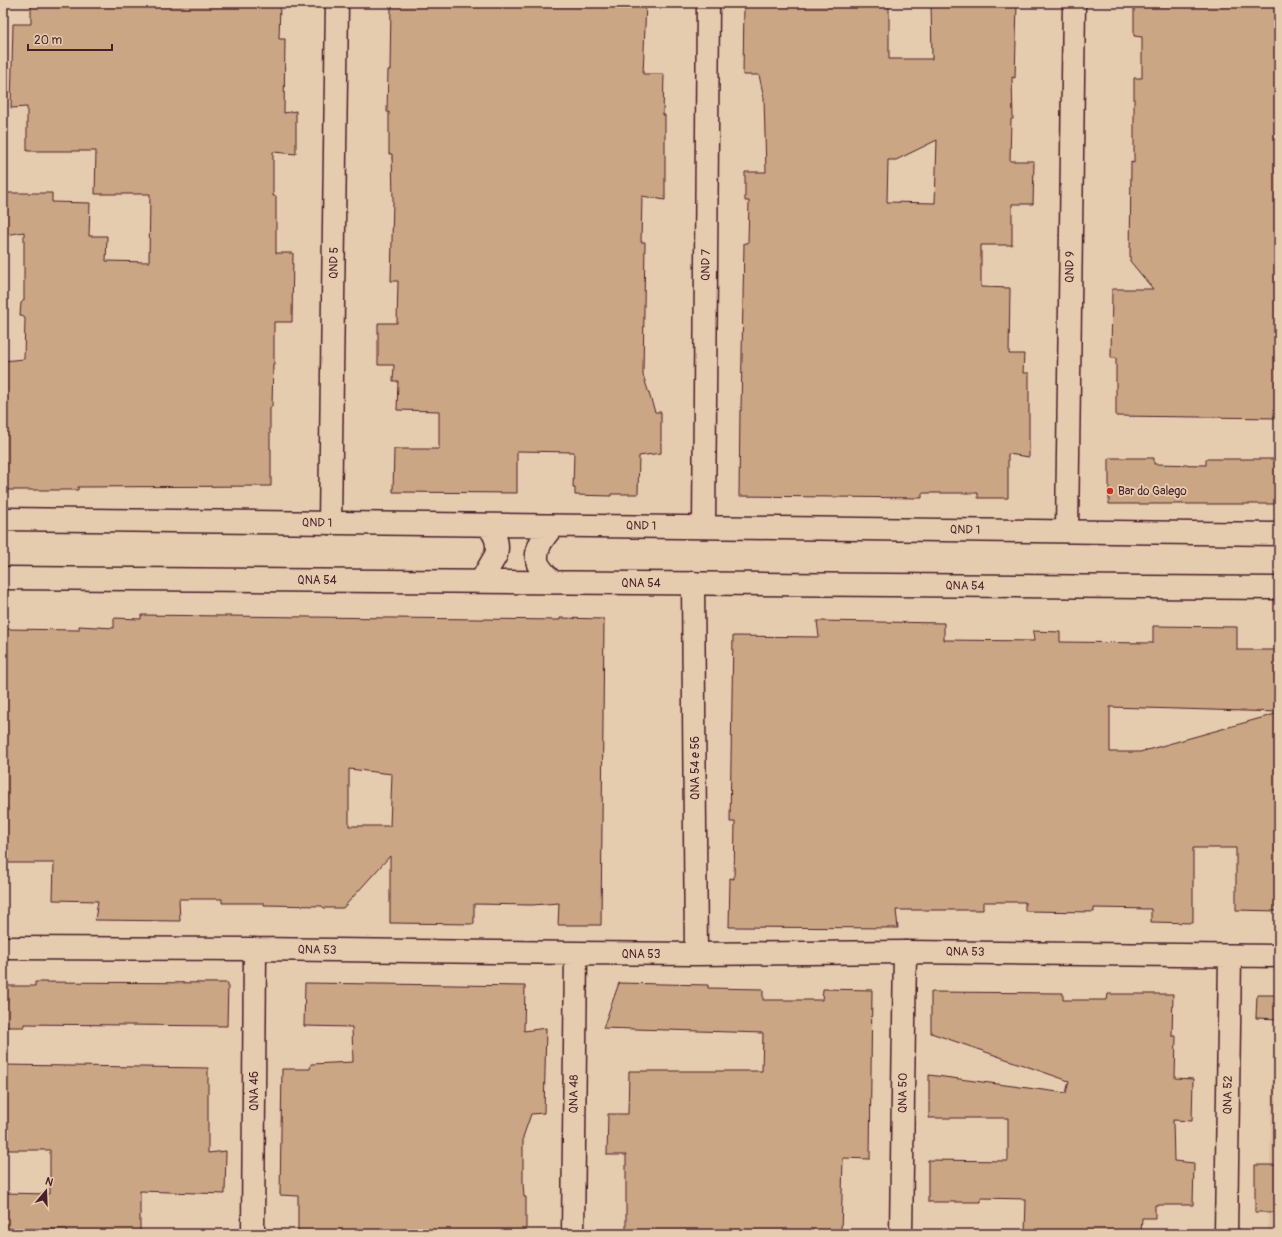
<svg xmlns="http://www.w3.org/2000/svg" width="1282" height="1237" viewBox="0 0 1282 1237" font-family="Pangolin,sans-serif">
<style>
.built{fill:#dbbe9f}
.building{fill:#cba684;stroke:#4a1f2b;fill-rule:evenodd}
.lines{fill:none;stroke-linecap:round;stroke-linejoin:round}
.minor-casing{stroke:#4a1f2b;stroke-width:25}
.secondary-casing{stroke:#4a1f2b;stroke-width:25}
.minor{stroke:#e6ccae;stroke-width:22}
.secondary{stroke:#e6ccae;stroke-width:22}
.poi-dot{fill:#c8321e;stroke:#e6ccae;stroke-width:1.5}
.labels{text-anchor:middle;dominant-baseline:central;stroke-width:3.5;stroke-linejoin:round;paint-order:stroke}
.street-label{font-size:12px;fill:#4a1f2b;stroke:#e6ccae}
.poi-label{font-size:12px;fill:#4a1f2b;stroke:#e6ccae;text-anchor:start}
</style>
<rect width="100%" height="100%" fill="#e6ccae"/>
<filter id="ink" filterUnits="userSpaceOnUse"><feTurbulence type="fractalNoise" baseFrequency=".025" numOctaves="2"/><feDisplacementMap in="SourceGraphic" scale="8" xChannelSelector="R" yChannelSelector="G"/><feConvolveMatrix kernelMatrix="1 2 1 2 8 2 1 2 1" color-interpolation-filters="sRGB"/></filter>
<g filter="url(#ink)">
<path class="built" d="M1275,984h4v250h-11z"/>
<path class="building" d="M31,3h249l-1,36h6l-1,74 12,-2v43l-23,-2v44h3v57h17l-1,69h-18v42h-1l-1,43h-2v42h1v37l-193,1v3h-75v-129l21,-2 1,-41 -5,-3 1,-12 3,-3v-68l-19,3v-42h47v9l38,1 -1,33h18l-1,25 43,1 1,-68h-55l1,-43h-69v-44l-16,1 2,-84h18z
M391,3h255l-3,71h21l-1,41h2v85l-23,-4 -1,46h4l-2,133 12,37h6v41l-22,3 -1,38h-27v2l-36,-1v-7h-2l1,-36 -57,-1v42l-124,-1 1,-43h45v-38l-42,-1 1,-29h-5l1,-16h-16v-42h19l1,-42h-7l2,-81 -1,-46h-3v-42h-2l1,-42h2z
M744,3h145v56h43l-1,-56h86l-2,75 -3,-1 1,42h-2l-1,42h24l-1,43h-21v41h-31v42l29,1 -1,66h15l-1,19h6v84l-21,-3v44h-30v-5h-56v5l-183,-2 1,-86 1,1 3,-168h4l1,-42h-4v-29h21l-2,-74 -5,-23h-16zM937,140l-2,63 -48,-1 1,-42h8z
M1134,3h145v415l-163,-2v-58h-5l1,-69h41l-23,-28 1,-99 3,1v-85h8v-41l-8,-1z
M1109,458h45v6l52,1v-6h73v45h-170z
M141,615l337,4 82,1v-2l44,1 -3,306h-43l1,-22 -27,2 -58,-1v20l-84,-1v-67l-47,52h-19l-2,-2 -58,-1v-2h-42v-4h-43l1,22 -85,-1 3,-19 -45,-1 1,-37h-51v-234l76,1v-4l35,2v-10l27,1zM349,769l43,5 -2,52h-41z
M817,621l127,2v17l90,1 -1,-10 27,1v10l93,1v-17l84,1v23h42v62l-169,-5v45h30l139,-39v149l-1,49 -42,-1v-62h-43v75l-42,-1v-13l-57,-1v4l-69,-1v-9h-42v8h-87l2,18 -169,-1 1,-49 4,1 1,-57h-5l3,-186 86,1z
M35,982l193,1 -1,43 -203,-2v3h-21v-41h32z
M305,983l220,3 -1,45 22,-3 -2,85 -13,1 -8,23v46l1,14h2v37h-228v-38l-18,-1 2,-126h28l1,-5 42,-2 -1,-35 -48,-1z
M619,983l89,2v3l55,1v11h59l1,-11 49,1 -2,169 -27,-1 -2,76h-215v-79h-19l1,-41h20l1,-43h133l1,-38 -160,-5z
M931,992l132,1v7h44l1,-6h65l-1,42h4l-1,42 18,1 -1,42 -19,-1 1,41 20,2 -1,42h-38v13h-13l-1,16h-116l1,-35 -45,-1v4h-53v-42l80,1v-43h-79v-43l137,18 3,-12 -138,-48z
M1257,995h22v24l-23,-1z
M3,1065l205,3v85l18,-2 -1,43 -85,-3v43h-73v-5h-64v-36l47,1v-44h-47z
M1255,1165h24v47h-24z"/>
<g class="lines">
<g class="minor-casing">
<path id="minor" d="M330,523l7,-520
M704,527l4,-524
M1067,531l7,-528
M693,583l3,371
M3,948l252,1 321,4 120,1 209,-2 374,4
M253,1234l2,-285
M573,1234l3,-281
M901,1234l4,-282
M1226,1234l4,-278"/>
</g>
<g class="secondary-casing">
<path id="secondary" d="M3,519l1276,15
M3,578l1276,10
M481,581l15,-26c3,-13 -1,-21 -9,-30
M552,582c-4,-5 -11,-12 -14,-18 -5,-15 7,-28 15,-38"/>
</g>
<use href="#minor" class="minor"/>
<use href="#secondary" class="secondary"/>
</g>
</g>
<circle class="poi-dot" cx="1110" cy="491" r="4"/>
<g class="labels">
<g class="street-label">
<text transform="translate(334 263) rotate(-89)">QND 5</text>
<text transform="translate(706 265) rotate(-89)">QND 7</text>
<text transform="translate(1070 267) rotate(-89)">QND 9</text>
<text transform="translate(317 523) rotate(1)">QND 1</text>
<text transform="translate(641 526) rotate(1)">QND 1</text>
<text transform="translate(965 530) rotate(1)">QND 1</text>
<text x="317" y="580">QNA 54</text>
<text x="641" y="583">QNA 54</text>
<text transform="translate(965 586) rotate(1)">QNA 54</text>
<text transform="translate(695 768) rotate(-90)">QNA 54 e 56</text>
<text transform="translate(317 950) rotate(1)">QNA 53</text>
<text transform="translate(965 952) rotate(1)">QNA 53</text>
<text x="641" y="954">QNA 53</text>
<text transform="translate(254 1091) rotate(-90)">QNA 46</text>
<text transform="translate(903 1093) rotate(-89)">QNA 50</text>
<text transform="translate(574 1094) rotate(-89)">QNA 48</text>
<text transform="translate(1228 1095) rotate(-89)">QNA 52</text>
</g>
<g class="poi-label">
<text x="1118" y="491">Bar do Galego</text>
</g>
</g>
<rect width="1282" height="1237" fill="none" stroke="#e6ccae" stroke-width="16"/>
<rect x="8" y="8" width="1266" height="1221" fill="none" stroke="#4a1f2b" stroke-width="1.5" filter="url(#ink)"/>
<g transform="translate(46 1191) rotate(19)" stroke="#e6ccae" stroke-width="3" paint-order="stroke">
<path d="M0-3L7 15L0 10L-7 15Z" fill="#4a1f2b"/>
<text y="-6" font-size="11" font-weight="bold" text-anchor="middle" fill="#4a1f2b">N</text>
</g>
<path d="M28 44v6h84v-6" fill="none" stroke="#4a1f2b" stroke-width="2"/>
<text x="34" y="44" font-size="12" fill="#4a1f2b" stroke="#e6ccae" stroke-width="3" paint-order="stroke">20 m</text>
</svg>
